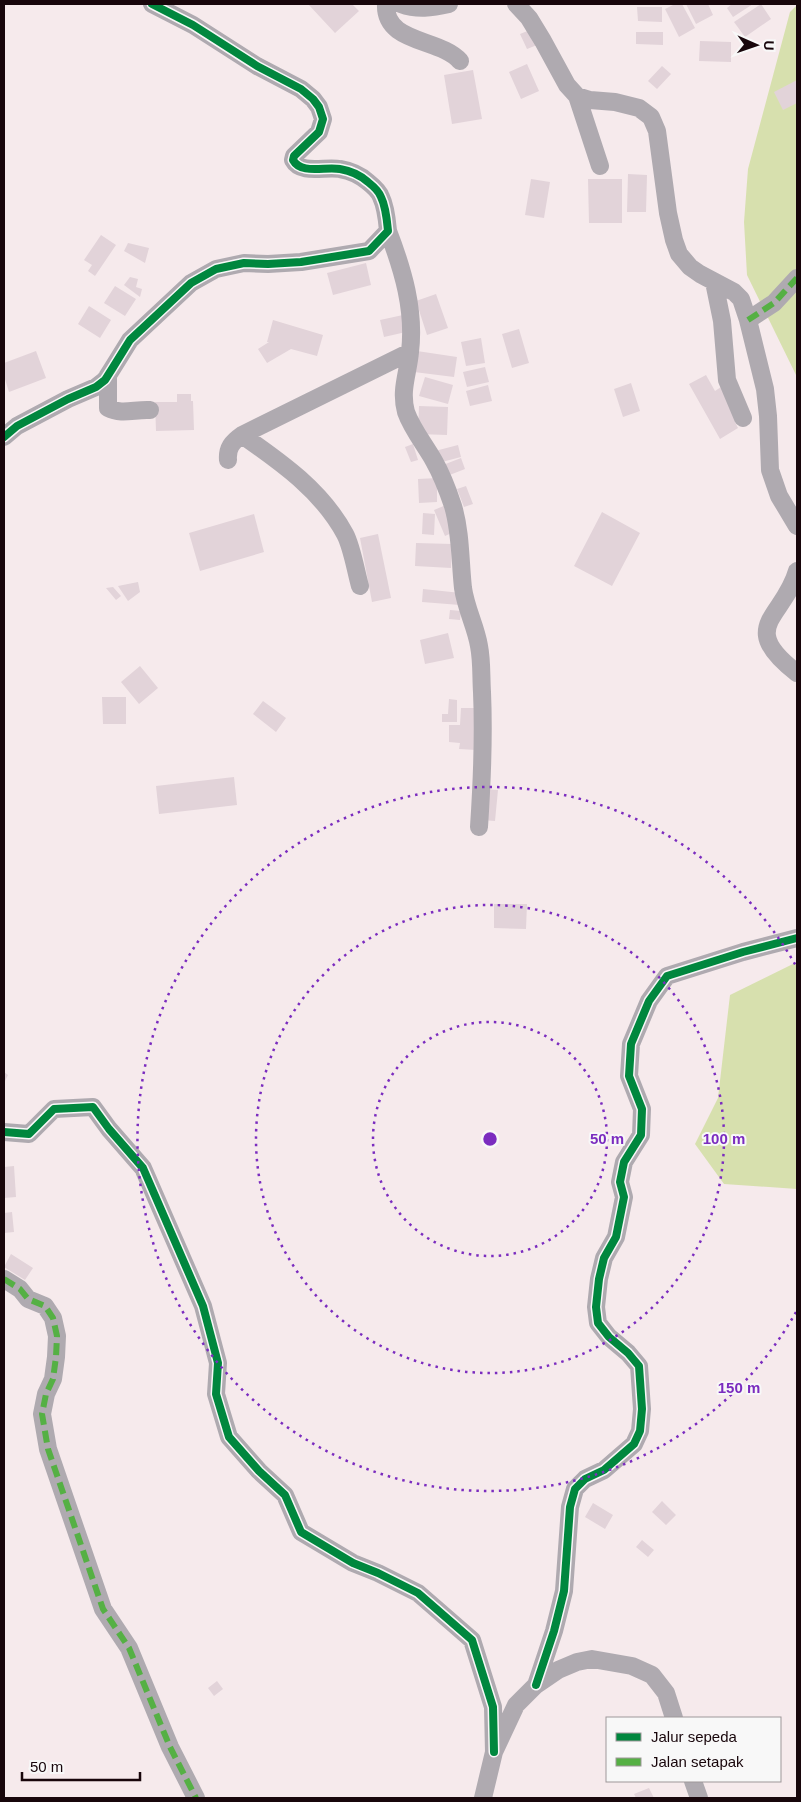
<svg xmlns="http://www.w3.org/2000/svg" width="801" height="1802" viewBox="0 0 801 1802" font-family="Arial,sans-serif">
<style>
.green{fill:#d7e0ae}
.building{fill:#e2d3d9}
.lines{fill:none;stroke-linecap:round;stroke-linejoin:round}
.minor{stroke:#afaab0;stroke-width:18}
.quiet{stroke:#55b044;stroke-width:6;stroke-dasharray:12 6;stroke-linecap:butt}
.cycleway-casing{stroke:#f8f8f8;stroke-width:11}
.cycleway{stroke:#00873e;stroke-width:8}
.ring{fill:none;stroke:#7b2cbf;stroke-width:2.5;stroke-dasharray:2.5 5}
.centre{fill:#7b2cbf;stroke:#f8f8f8;stroke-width:2.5}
.ring-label{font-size:15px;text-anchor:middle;font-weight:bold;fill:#7b2cbf;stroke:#f8f8f8;stroke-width:4;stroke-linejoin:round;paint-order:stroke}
</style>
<rect width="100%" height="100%" fill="#f6eaec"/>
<path class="green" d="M797,5v372l-50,-102 -3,-53 4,-53 42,-157z
M797,962v227l-73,-5 -29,-40 23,-46 12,-103z"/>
<path class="building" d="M308,4h44l7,7 -24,22z
M675,4h7l13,24 -16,9 -14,-28z
M686,4h22l5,11 -17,9z
M732,4h21l-20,13 -6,-9z
M761,4l10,15 -26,18 -11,-15z
M637,7h25v15l-24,-1z
M530,30l7,15 -10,4 -7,-15z
M636,32h27v13l-27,-1z
M700,41l31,1v20l-32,-1z
M527,64l12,27 -18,8 -12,-27z
M662,66l9,8 -14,15 -9,-8z
M473,70l9,49 -30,5 -8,-49z
M797,80v23l-14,7 -9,-18z
M628,174l19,1 -1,37h-19z
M531,179l19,3 -6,36 -19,-3z
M588,179h34v44h-33z
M101,235l15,10 -21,31 -7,-5 4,-6 -8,-5z
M128,243l21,5 -4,15 -21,-12z
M366,263l5,22 -38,10 -6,-22z
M130,277l8,2 -2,8 6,2 -2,8 -16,-12z
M115,286l21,13 -11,17 -21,-13z
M436,294l12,34 -21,7 -11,-34z
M89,306l22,14 -11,18 -22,-14z
M403,315l3,17 -22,5 -4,-17z
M273,320l50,15 -6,21 -26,-7 -24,14 -9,-14 11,-7h-2z
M519,329l10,34 -17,5 -10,-34z
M481,338l4,25 -19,3 -5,-24z
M36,351l10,27 -37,14 -5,-16v-13z
M417,351l40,6 -3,20 -40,-5z
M485,367l4,15 -22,5 -4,-15z
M706,375l9,16 6,-4 20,32 -6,3 3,6 -18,11 -31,-55z
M425,377l28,8 -5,19 -29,-8z
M631,383l9,28 -17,6 -9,-28z
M488,385l4,16 -22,5 -4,-15z
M177,394h14v7h2l1,29 -38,1 -1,-29h22z
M419,406l29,1 -1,28 -29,-1z
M413,444l5,16 -7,2 -6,-15z
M458,445l3,12 -23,6 -3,-12z
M461,458l4,11 -18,7 -4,-11z
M437,478v24l-18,1 -1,-24z
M466,486l7,18 -9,3 -7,-18z
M446,505l10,26 -11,5 -11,-26z
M602,512l38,21 -28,53 -38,-20z
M423,513l12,1 -1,21 -12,-1z
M254,514l10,38 -64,19 -11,-38z
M378,534l13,64 -19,4 -12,-64z
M416,543l36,1 -1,24 -36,-2z
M138,582l2,10 -12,9 -10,-15z
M113,587l8,9 -5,4 -10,-12z
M423,589l38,4 -1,12 -38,-3z
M450,610l11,1 -1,9 -11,-1z
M448,633l6,25 -29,6 -5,-24z
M140,666l18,22 -19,16 -18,-22z
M102,697h24v27h-23z
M449,699l8,1v22h-15v-8h6z
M263,701l23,17 -10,14 -23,-18z
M461,708h17l-2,42 -17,-1 1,-6 -11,-1v-17h11z
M234,777l3,28 -78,9 -3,-28z
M484,789l14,1 -3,31 -13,-1z
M494,904h33l-1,25 -32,-1z
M4,1072l4,3 -4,8z
M14,1166l2,31 -12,1v-31z
M12,1212l2,20 -10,1v-20z
M11,1254l22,14 -8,12 -21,-13z
M662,1501l14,14 -10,10 -14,-13z
M593,1503l20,12 -8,14 -20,-12z
M642,1540l12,10 -6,7 -12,-10z
M217,1681l6,8 -9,7 -6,-8z
M649,1788l5,10h-18l-2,-4z"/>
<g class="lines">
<path class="minor" d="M386,4c-2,40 54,34 74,57
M401,4c16,6 31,4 48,0
M516,4l13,14 14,23 24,44 10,11 13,4 25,2 24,6 12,9 6,14 11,82 6,27 5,14 11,13 10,7 34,18 7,7 7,21 17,69 3,27 2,54 9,26 18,30
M577,96l23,70
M388,231c15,39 27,79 22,121 -2,22 -10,38 -4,60 6,17 19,33 28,49 8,14 14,30 19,45 8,27 7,55 10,82 3,21 13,39 16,58 3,15 2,31 3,46 2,45 0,90 -3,135
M714,282l8,39 5,59 16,38
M748,320l26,-17 23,-25
M108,375v33c14,7 27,1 42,2
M242,435c39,27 80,56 103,99 7,13 11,38 15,52
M4,437l13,-11 51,-27 28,-12 9,-7 7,-11 18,-29 61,-57 25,-14 28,-6 24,1 33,-2 68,-11 19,-20c-1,-11 -2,-24 -7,-34 -2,-6 -8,-11 -13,-15 -8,-7 -16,-11 -28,-13 -14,-3 -39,6 -47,-9l1,-4 25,-24 4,-13 -4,-12 -6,-8 -12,-10 -44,-23 -64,-41 -41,-21
M228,460c-1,-12 4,-18 14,-25l168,-83
M797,571c-13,47 -61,55 0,102
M4,1132l25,2 25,-25 39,-2 16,22 34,39 60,138 15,57 -2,31 13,43 30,34 26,24 16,37 52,31 25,10 40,20 54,47 21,67 1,45
M4,1279l16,10 8,10 17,7 8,12 4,18 -1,21 -3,22 -7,15 -4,20 6,35 55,160 26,39 41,99 26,51
M536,1685l18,-54 10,-40 6,-84 5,-18 10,-10 19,-9 30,-26 6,-13 2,-22 -3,-43 -11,-13 -19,-16 -11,-14 -2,-16 3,-28 5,-21 12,-21 8,-40 -4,-15 4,-20 17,-27 1,-26 -13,-33 2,-32 18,-43 18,-25 76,-24 54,-14
M693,1781l6,17
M483,1798l11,-46 22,-47 20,-20 22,-15 19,-8 15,-3 40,7 20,9 14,18 8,25"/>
<path class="quiet" d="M748,320l26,-17 23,-25
M4,1279l16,10 8,10 17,7 8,12 4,18 -1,21 -3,22 -7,15 -4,20 6,35 55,160 26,39 41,99 26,51"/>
<g class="cycleway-casing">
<path id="cycleway" d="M4,437l13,-11 51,-27 28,-12 9,-7 7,-11 18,-29 61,-57 25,-14 28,-6 24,1 33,-2 68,-11 19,-20c-1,-11 -2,-24 -7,-34 -2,-6 -8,-11 -13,-15 -8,-7 -16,-11 -28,-13 -14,-3 -39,6 -47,-9l1,-4 25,-24 4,-13 -4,-12 -6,-8 -12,-10 -44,-23 -64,-41 -41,-21
M4,1132l25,2 25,-25 39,-2 16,22 34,39 60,138 15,57 -2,31 13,43 30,34 26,24 16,37 52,31 25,10 40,20 54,47 21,67 1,45
M536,1685l18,-54 10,-40 6,-84 5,-18 10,-10 19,-9 30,-26 6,-13 2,-22 -3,-43 -11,-13 -19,-16 -11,-14 -2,-16 3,-28 5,-21 12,-21 8,-40 -4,-15 4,-20 17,-27 1,-26 -13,-33 2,-32 18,-43 18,-25 76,-24 54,-14"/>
</g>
<use href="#cycleway" class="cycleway"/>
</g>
<g class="ring">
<circle cx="490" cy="1139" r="117"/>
<circle cx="490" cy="1139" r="234"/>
<path d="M796 1312A352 352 0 1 1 796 966"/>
</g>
<circle cx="490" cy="1139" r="8" class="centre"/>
<g class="ring-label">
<text x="607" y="1144">50 m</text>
<text x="724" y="1144">100 m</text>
<text x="739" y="1393">150 m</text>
</g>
<rect width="801" height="1802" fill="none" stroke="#18060b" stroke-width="10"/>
<rect x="606" y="1717" width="175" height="65" fill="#f8f8f8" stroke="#9e9799"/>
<rect x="616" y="1733" width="25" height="8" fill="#00873e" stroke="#9e9799"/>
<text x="651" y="1742" font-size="15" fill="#18060b">Jalur sepeda</text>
<rect x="616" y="1758" width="25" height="8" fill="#55b044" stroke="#9e9799"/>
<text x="651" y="1767" font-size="15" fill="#18060b">Jalan setapak</text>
<g transform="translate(756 45) rotate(92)" stroke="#f8f8f8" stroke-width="4" paint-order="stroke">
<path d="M0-4L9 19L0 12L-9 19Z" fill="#18060b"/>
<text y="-8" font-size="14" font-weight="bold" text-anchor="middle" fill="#18060b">U</text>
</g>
<path d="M22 1772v8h118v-8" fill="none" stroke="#18060b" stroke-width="2.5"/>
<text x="30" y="1772" font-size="15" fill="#18060b" stroke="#f8f8f8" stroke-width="4" paint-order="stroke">50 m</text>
</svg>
